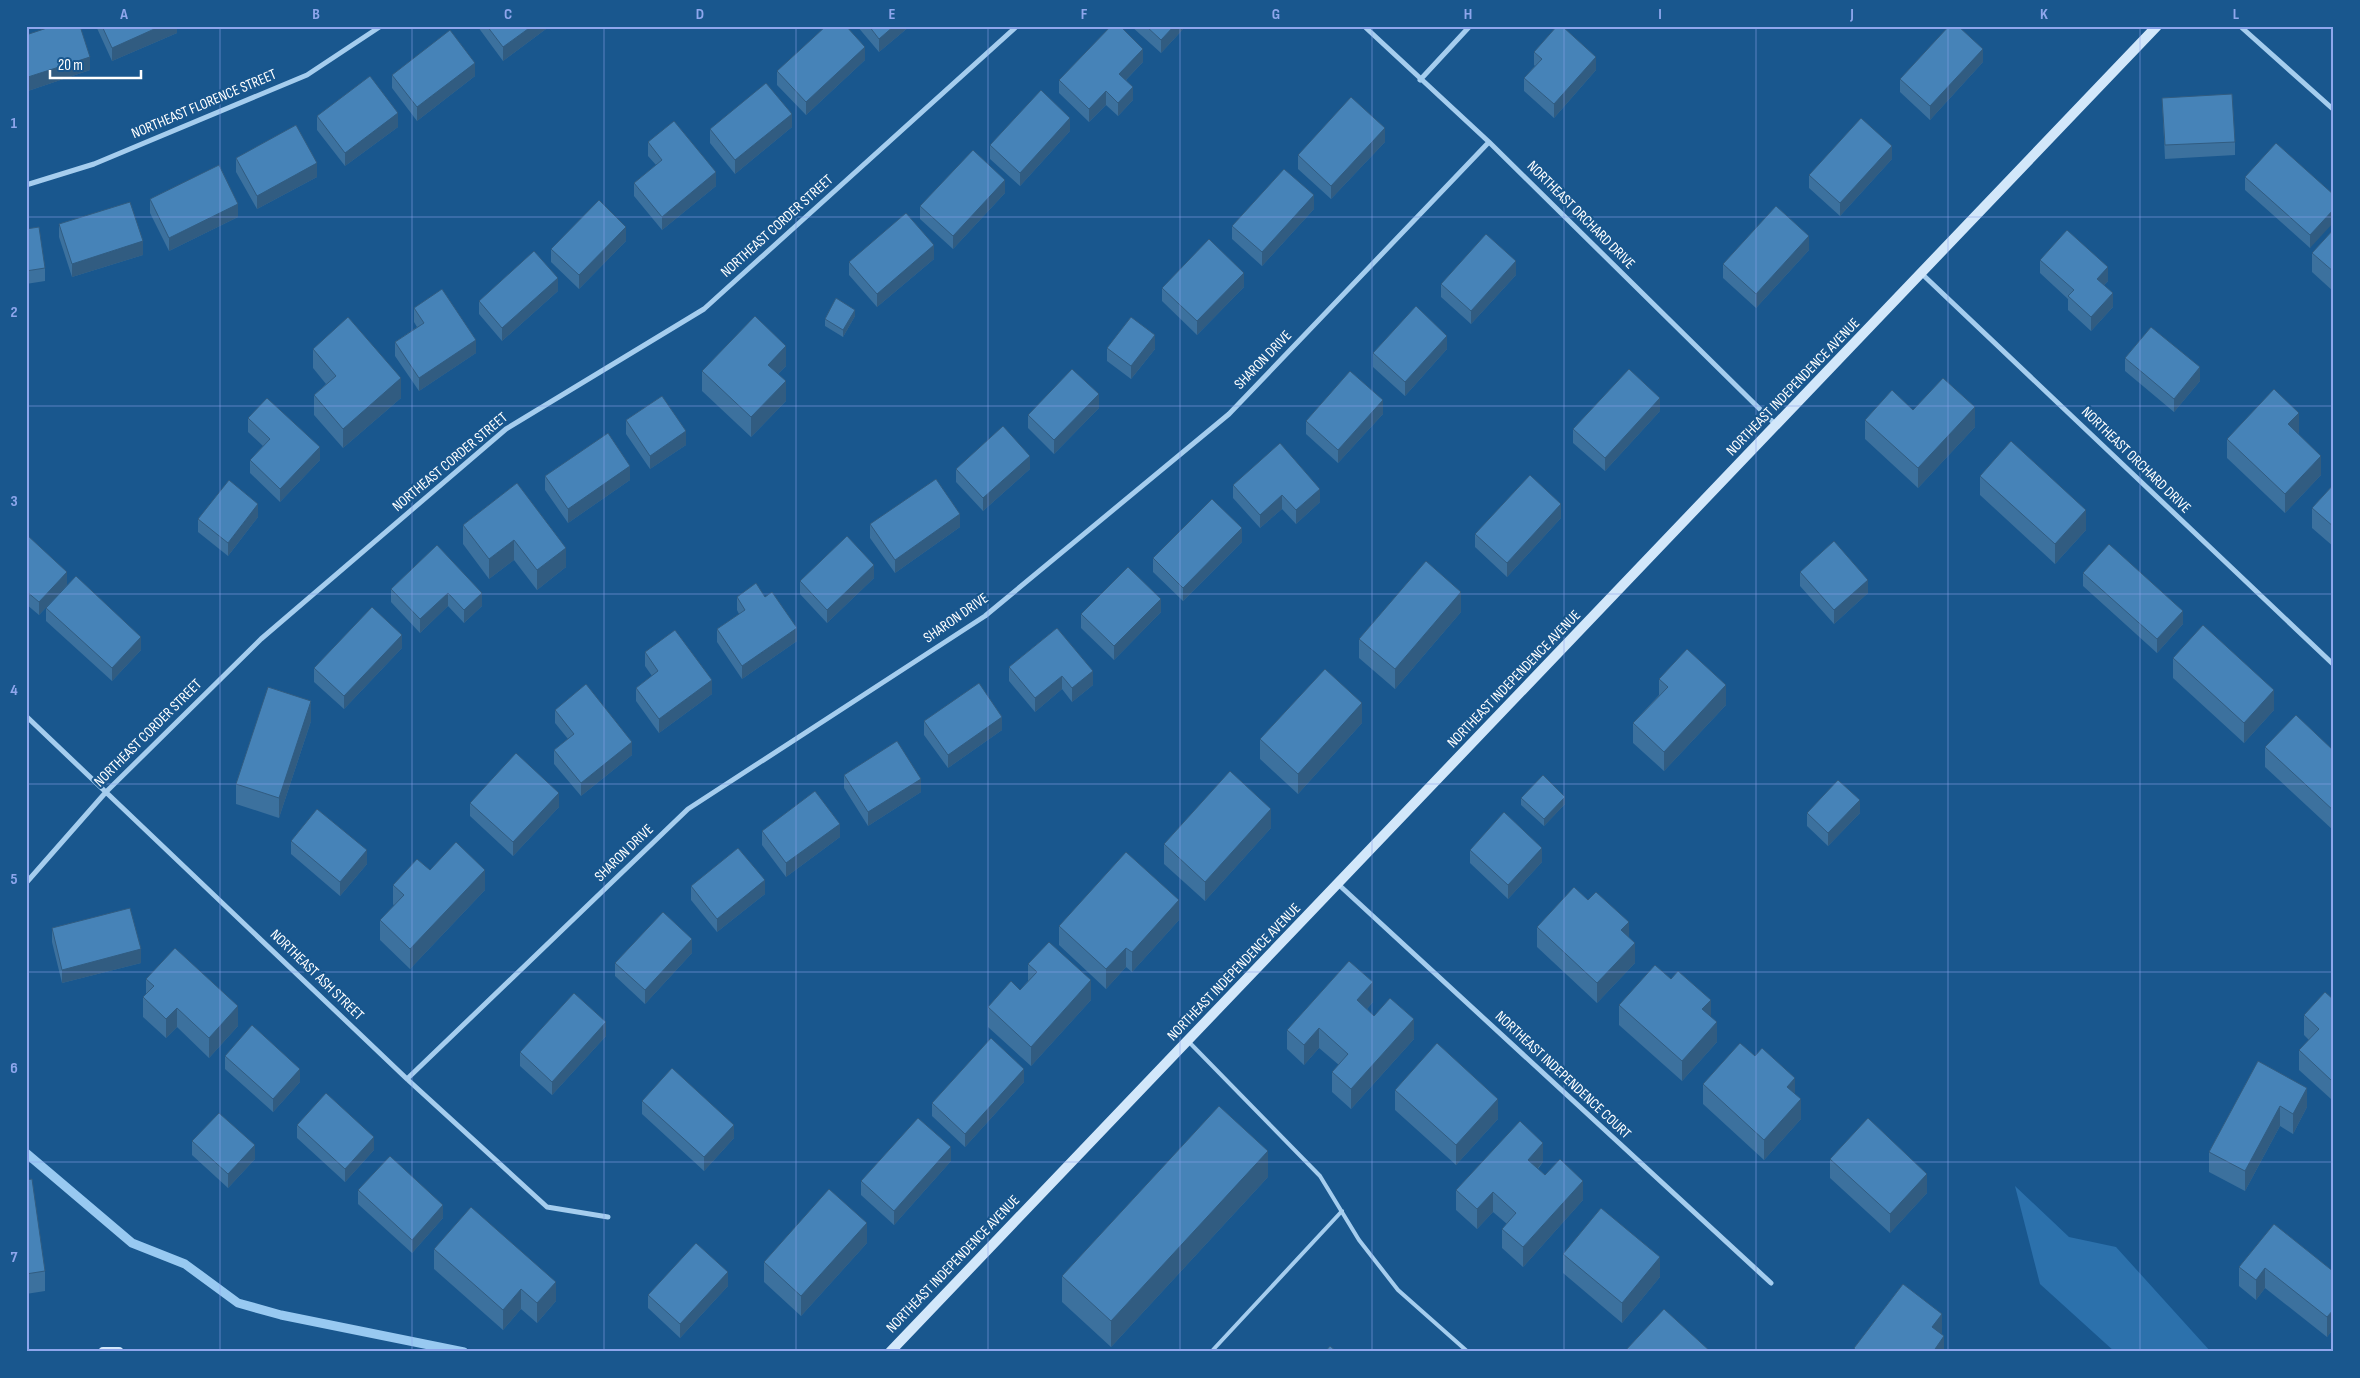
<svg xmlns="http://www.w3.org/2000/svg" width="2360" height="1378" viewBox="0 0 2360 1378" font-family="'Sofia Sans Condensed',sans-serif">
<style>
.green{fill:#2c71ac}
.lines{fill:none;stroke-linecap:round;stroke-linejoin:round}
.stream{stroke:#98c9f1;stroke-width:9}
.lane{stroke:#a5cdee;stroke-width:4}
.street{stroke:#a5cdee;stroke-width:5}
.secondary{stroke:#d2e7fa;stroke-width:10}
.wall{fill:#3c719e}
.shaded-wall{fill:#315c81}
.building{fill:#4683b8;stroke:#315c81}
.grid{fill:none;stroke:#8ea6ec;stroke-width:1;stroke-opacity:0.55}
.labels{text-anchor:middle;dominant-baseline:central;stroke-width:4.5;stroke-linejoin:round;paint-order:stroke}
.street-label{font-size:15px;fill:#fff;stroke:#19578e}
.neatline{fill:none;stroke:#8ea6ec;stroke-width:2}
.grid-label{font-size:16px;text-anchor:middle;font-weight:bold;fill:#8ea6ec}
</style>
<rect width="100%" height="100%" fill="#19578e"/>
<path class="green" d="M2015,1186l54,51 47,10 95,105h-96l-75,-68z"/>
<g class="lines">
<path class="stream" d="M26,1153l106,90 53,21 53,39 43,12 183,37"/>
<path class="lane" d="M1188,1041l132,135 39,64 39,50 70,62
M1211,1352l131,-141"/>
<path class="street" d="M1364,26l125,116 288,284
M2240,26l94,84
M1420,80l50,-54
M26,185l68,-21 213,-89 74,-49
M1921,273l413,392
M26,716l381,363 140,128 61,10
M26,883l80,-91 155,-153 245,-210 198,-120 313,-283
M1338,884l433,399
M407,1079l281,-270 297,-193 244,-202 260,-272"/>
<path class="secondary" d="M103,1352h16
M890,1352l1267,-1326"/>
</g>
<path class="wall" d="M96,26h81v7l-65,28z
M478,26h72l-47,35 -25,-34z
M857,26h53l-31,26z
M1131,26h55l-25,27z
M26,35l64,35 -62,21 -2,-5z
M1534,52l62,18 -42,48 -30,-27v-13l11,-12 -1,-1z
M865,60l-59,55 -29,-30v-14z
M1143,62l-17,18 7,20 -15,16 -12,-11 -17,17 -30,-29v-13z
M1983,62l-53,58 -30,-28v-13z
M392,75l83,1 -58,45 -25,-33z
M2162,98l73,44v13l-70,4z
M317,116l81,11 -53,39 -28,-36z
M792,127l-57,47 -25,-31v-14z
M1070,131l-50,55 -30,-27v-14z
M648,142l68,44 -54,44 -28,-34v-13l22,-18 -8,-9z
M1385,142l-54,57 -33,-30v-14z
M236,158l81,19 -60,32 -21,-37z
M1892,159l-52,57 -31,-28v-13z
M2245,177l89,18 -24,53 -65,-58z
M1005,193l-52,56 -33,-30v-13z
M150,199l88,18 -69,34 -19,-38z
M1314,209l-52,57 -30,-27v-13z
M59,224l84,31 -71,22 -13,-40z
M26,229l19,39v13l-19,3z
M2334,229v63l-22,-20v-19z
M626,241l-47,48 -28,-27v-13z
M1809,250l-53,58 -33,-30v-14z
M934,259l-57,48 -28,-32v-13z
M2040,260l68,21 -4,4 9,22 -22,24 -23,-21v-11l-28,-26z
M1516,275l-45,49 -30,-27v-13z
M1244,287l-47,48 -35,-34v-13z
M558,291l-56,50 -23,-27v-13z
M414,308l62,45 -57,38 -24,-35v-14l22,-15 -3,-5z
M855,316l-12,21 -18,-11v-7z
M1107,348l48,1 -24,30 -24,-18z
M313,349l88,49 -58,50 -29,-33v-20l12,-11 -13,-16z
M1447,349l-42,47 -32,-29v-14z
M2125,358l75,23 -26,31 -49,-41z
M786,366l-8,8 8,27 -35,36 -49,-46v-20z
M1099,408l-45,46 -26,-26v-13z
M1913,410l62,17 -57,61 -53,-49v-19z
M1660,411l-55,60 -32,-28v-14z
M1383,414l-45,49 -32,-29v-13z
M248,418l72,42 -40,42 -30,-29v-13l13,-14 -15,-14z
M626,420l60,25 -36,24 -24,-35z
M2299,432l-1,1 23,42 -36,38 -58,-55v-19z
M956,469h74l-47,42 -27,-29z
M545,476l85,4 -62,43 -23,-33z
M1980,476l106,54 -31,34 -75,-69z
M517,483l49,84 -29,23 -23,-30 -25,19 -26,-35v-19z
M2334,484v63l-22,-19v-20z
M1233,485l87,17 -24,22 -14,-15 -22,19 -27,-30z
M258,517l-30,39 -30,-24v-13z
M1561,518l-54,59 -32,-30v-13z
M870,524l90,3 -65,46 -25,-35z
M26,534l41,51 -28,30 -13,-11z
M1242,542l-59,59 -30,-29v-14z
M437,545l45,61 -18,17 -16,-17 -28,27 -29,-31v-13z
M1800,572l68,21 -34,31 -34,-38z
M2083,573l100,51 -26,29 -74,-67z
M874,578l-47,45 -27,-29v-13z
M737,597h28l32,44 -55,38 -25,-37v-13l22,-15 -2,-4z
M46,608l95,42 -29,31 -66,-60z
M1161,612l-47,48 -33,-32v-14z
M1461,612l-66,77 -36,-31v-19z
M1057,628l36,57 -21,17 -10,-13 -27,23 -26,-31v-14z
M402,648l-58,61 -30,-27v-14z
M645,652l67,42 -53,39 -23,-32v-13l16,-12 -7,-10z
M2173,658l101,52 -30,33 -71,-65z
M1659,679l67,26 -62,66 -31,-28v-20l26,-28z
M555,710l77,45 -51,41 -27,-32v-14l14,-11 -13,-16z
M311,721l-32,97 -43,-14v-20z
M924,721l78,9 -54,38 -24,-33z
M1362,723l-64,71 -38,-35v-20z
M2265,747l69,4v80l-69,-64z
M844,775l77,17 -53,34 -24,-38z
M1521,798l44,6 -21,22 -23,-21z
M470,803l89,4 -46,49 -43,-40z
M1807,813h53l-32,33 -21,-20z
M1271,828l-66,73 -41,-37v-20z
M762,831l78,6 -54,40 -24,-32z
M291,841l76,23 -27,32 -49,-42z
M1470,850l72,12 -34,37 -38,-36z
M430,870l55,20 -75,79 -30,-29v-20l14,-14 -1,-2v-19z
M691,886l74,8 -48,38 -26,-32z
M1179,920l-47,52 -6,-5 -20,22 -47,-44v-19z
M1537,927l92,11 6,25 -38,40 -60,-56z
M52,928l89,35 -79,20 -10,-41z
M692,953l-47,51 -30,-28v-13z
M1028,964l63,36 -60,66 -43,-39v-20l32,-17 8,-9z
M146,979l92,47 -29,32 -32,-31 -11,11 -23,-21v-20l3,-2z
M2334,1000l-3,99 -32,-29v-20l10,-10 -5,-5v-20z
M1373,1002l-6,7 7,7 40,23 -63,70 -19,-17v-20l7,-7 -20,-17 -15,17 -17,-16v-19z
M1619,1005l98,37 -35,39 -63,-56z
M606,1036l-54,59 -32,-29v-14z
M225,1056l75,26 -27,30 -48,-43z
M2258,1061l49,46 -14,27 -13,-8 -35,65 -36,-19v-20z
M1024,1082l-59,65 -33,-31v-13z
M1703,1084l92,10 6,25 -37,41 -61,-56z
M1395,1090l103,29 -42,46 -61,-55z
M642,1101l92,37 -30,33 -62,-57z
M297,1125l77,25 -29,32 -48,-44z
M192,1141l63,18 -27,29 -36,-33z
M1830,1159l97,34 -37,40 -60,-55z
M951,1161l-57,64 -33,-30v-14z
M1543,1162l-5,7 7,6 38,25 -60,67 -21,-19v-19l5,-5 -14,-12 -16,17 -21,-19v-20z
M1268,1177l-157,170 -49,-45v-26z
M26,1180l19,91v20l-19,3z
M358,1190l85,28 -31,35 -54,-49z
M867,1243l-66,73 -37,-34v-20z
M434,1249l122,52 -19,22 -16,-14 -18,21 -69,-61z
M1563,1254l97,23 -38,46 -59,-50z
M2239,1267l95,5v56l-7,9 -62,-49 -9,12 -17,-14z
M728,1286l-48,52 -32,-30v-13z"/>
<path class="shaded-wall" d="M161,26h16v7l-65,28v-13z
M532,26h18l-47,35v-14z
M894,26h16l-31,26v-13z
M1174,26h12l-25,27v-13z
M865,47v13l-59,55v-13z
M1143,49v13l-24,25v-13z
M1983,49v13l-53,58v-14z
M90,57v13l-62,21v-14z
M1596,57v13l-42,48v-14z
M475,63v13l-58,45v-14z
M1133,87v13l-15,16v-13z
M1106,91v14l-17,17v-13z
M398,113v14l-53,39v-13z
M792,114v13l-57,47v-14z
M1070,118v13l-50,55v-13z
M1385,128v14l-54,57v-13z
M1892,146v13l-52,57v-13z
M317,163v14l-60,32v-13z
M716,172v14l-54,44v-13z
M1005,180v13l-52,56v-13z
M1314,195v14l-52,57v-14z
M238,204v13l-69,34v-13z
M2334,209v13l-24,26v-13z
M626,227v14l-47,48v-14z
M1809,236v14l-53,58v-14z
M143,241v14l-71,22v-13z
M934,245v14l-57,48v-13z
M1516,261v14l-45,49v-13z
M2108,267v14l-11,11v-13z
M1244,273v14l-47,48v-14z
M558,278v13l-56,50v-13z
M2113,293v14l-22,24v-14z
M855,310v6l-12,21v-7z
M1155,335v14l-24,30v-13z
M1447,336v13l-42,47v-14z
M476,340v13l-57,38v-13z
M786,346v20l-18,18v-19z
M2200,367v14l-26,31v-13z
M401,378v20l-58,50v-19z
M786,381v20l-35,36v-20z
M1099,394v14l-45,46v-14z
M1660,398v13l-55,60v-13z
M1383,400v14l-45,49v-13z
M1975,407v20l-57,61v-20z
M2299,413v19l-11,12v-20z
M686,431v14l-36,24v-13z
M320,447v13l-40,42v-13z
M1030,456v13l-47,42v-13z
M2321,456v19l-36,38v-19z
M630,466v14l-62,43v-14z
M1320,489v13l-24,22v-14z
M1282,495v14l-22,19v-13z
M258,504v13l-30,39v-13z
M1561,504v14l-54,59v-14z
M2086,510v20l-31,34v-20z
M960,514v13l-65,46v-13z
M1242,528v14l-59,59v-13z
M514,540v20l-25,19v-20z
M566,548v19l-29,23v-20z
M874,565v13l-47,45v-13z
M67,572v13l-28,30v-13z
M1868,580v13l-34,31v-14z
M1461,592v20l-66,77v-20z
M448,593v13l-28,27v-14z
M482,593v13l-18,17v-13z
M1161,599v13l-47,48v-14z
M2183,611v13l-26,29v-14z
M797,628v13l-55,38v-13z
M402,635v13l-58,61v-13z
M141,637v13l-29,31v-13z
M1093,671v14l-21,17v-14z
M1062,676v13l-27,23v-14z
M712,680v14l-53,39v-14z
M1726,685v20l-62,66v-19z
M2274,690v20l-30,33v-20z
M311,701v20l-32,97v-20z
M1362,703v20l-64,71v-20z
M1002,717v13l-54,38v-13z
M632,742v13l-51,41v-13z
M921,779v13l-53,34v-14z
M559,793v14l-46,49v-14z
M1565,797v7l-21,22v-7z
M1860,800v13l-32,33v-13z
M1271,809v19l-66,73v-19z
M840,824v13l-54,40v-14z
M1542,848v14l-34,37v-14z
M367,850v14l-27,32v-14z
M485,870v20l-75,79v-20z
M765,880v14l-48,38v-13z
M1179,900v20l-47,52v-20z
M1629,922v20l-8,-12z
M692,939v14l-47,51v-14z
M1635,943v20l-38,40v-20z
M1126,948v19l-20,22v-20z
M141,949v14l-79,20v-13z
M1091,980v20l-60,66v-19z
M1373,982v20l-16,18v-20z
M1711,1000v19l-9,-10z
M238,1006v20l-29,32v-20z
M177,1008v19l-11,11v-19z
M1414,1019v20l-63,70v-20z
M606,1022v14l-54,59v-13z
M1717,1022v20l-35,39v-20z
M1319,1028v20l-15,17v-20z
M300,1069v13l-27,30v-13z
M1024,1069v13l-59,65v-13z
M2334,1077v19l-3,3v-19z
M1795,1078v20l-8,-11z
M2307,1088v19l-14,27v-20z
M1498,1099v20l-42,46v-20z
M1801,1099v20l-37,41v-20z
M2280,1106v20l-35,65v-20z
M734,1125v13l-30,33v-14z
M374,1137v13l-29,32v-13z
M1543,1143v19l-15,17v-19z
M255,1145v14l-27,29v-14z
M951,1147v14l-57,64v-14z
M1268,1151v26l-157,170v-26z
M1927,1174v19l-37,40v-19z
M1583,1181v19l-60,67v-20z
M1493,1192v20l-16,17v-20z
M443,1205v13l-31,35v-13z
M867,1223v20l-66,73v-20z
M1660,1257v20l-38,46v-20z
M2265,1268v20l-9,12v-20z
M728,1272v14l-48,52v-14z
M556,1282v19l-19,22v-20z
M521,1289v20l-18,21v-20z
M2334,1309v19l-7,9v-20z
M1942,1314v19l-10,14v-20z
M1944,1336v16h-11z"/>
<path class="building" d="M53,26h27l10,31 -62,20 -2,-4v-38z
M102,26h59l-49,22z
M487,26h45l-29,21z
M826,26h20l19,21 -59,55 -29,-31z
M869,26h25l-15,13z
M1111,26h9l23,23 -24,25 14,13 -15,16 -12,-12 -17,18 -30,-29z
M1146,26h28l-13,14z
M1557,26h5l34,31 -42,47 -30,-26 18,-19 -8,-7z
M1949,26h9l25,23 -53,57 -30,-27z
M450,30l25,33 -58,44 -25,-32z
M370,76l28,37 -53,40 -28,-37z
M766,83l26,31 -57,46 -25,-31z
M1041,90l29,28 -50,55 -30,-28z
M2232,94l3,48 -70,3 -3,-47z
M1351,97l34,31 -54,58 -33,-31z
M1861,118l31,28 -52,57 -31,-28z
M674,121l42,51 -54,45 -28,-34 28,-23 -14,-18z
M296,125l21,38 -60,33 -21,-38z
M2276,143l58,52v14l-24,26 -65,-58z
M973,150l32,30 -52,56 -33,-30z
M219,165l19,39 -69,34 -19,-39z
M1284,169l30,26 -52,57 -30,-26z
M599,200l27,27 -47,48 -28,-26z
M130,202l13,39 -71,23 -13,-40z
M1776,206l33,30 -53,58 -33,-30z
M906,213l28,32 -57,49 -28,-32z
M39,227l6,41 -19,3v-42z
M2334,229v43l-22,-19z
M2067,230l41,37 -11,12 16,14 -22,24 -23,-21 6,-6 -34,-30z
M1486,234l30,27 -45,50 -30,-27z
M1209,239l35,34 -47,48 -35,-33z
M534,251l24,27 -56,50 -23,-27z
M442,289l34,51 -57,38 -24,-36 29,-19 -10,-15z
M836,298l19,12 -12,20 -18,-11z
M1416,306l31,30 -42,46 -32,-29z
M755,316l31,30 -18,19 18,16 -35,36 -49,-46z
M348,317l53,61 -58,51 -29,-34 22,-19 -23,-27z
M1131,317l24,18 -24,31 -24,-18z
M2151,327l49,40 -26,32 -49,-41z
M1072,369l27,25 -45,46 -26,-25z
M1629,369l31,29 -55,60 -32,-29z
M1350,371l33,29 -45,50 -32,-29z
M1943,378l32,29 -57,61 -53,-48 27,-30 21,20z
M2274,389l25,24 -11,11 33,32 -36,38 -58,-55z
M662,396l24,35 -36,25 -24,-36z
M267,398l53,49 -40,42 -30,-29 20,-21 -22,-21z
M1003,426l27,30 -47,42 -27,-29z
M608,433l22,33 -62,43 -23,-33z
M2011,441l75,69 -31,34 -75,-68z
M1280,443l40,46 -24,21 -14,-15 -22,20 -27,-30z
M1530,475l31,29 -54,59 -32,-29z
M936,479l24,35 -65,46 -25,-36z
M229,480l29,24 -30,39 -30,-24z
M517,483l49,65 -29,22 -23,-30 -25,19 -26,-34z
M2334,484v43l-22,-19z
M1212,499l30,29 -59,60 -30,-30z
M26,534l41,38 -28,30 -13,-11z
M847,536l27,29 -47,45 -27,-29z
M1834,541l34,39 -34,30 -34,-38z
M2109,544l74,67 -26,28 -74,-66z
M437,545l45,48 -18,17 -16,-17 -28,26 -29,-30z
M1426,561l35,31 -66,77 -36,-30z
M1128,567l33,32 -47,47 -33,-32z
M76,576l65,61 -29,31 -66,-60z
M756,583l9,14 7,-5 25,36 -55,38 -25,-37 28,-19 -8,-13z
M372,607l30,28 -58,61 -30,-28z
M2203,625l71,65 -30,33 -71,-65z
M1057,628l36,43 -21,17 -10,-12 -27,22 -26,-31z
M675,630l37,50 -53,39 -23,-31 22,-17 -13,-19z
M1687,649l39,36 -62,67 -31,-29 35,-36 -9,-8z
M1325,669l37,34 -64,71 -38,-35z
M979,683l23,34 -54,38 -24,-34z
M586,684l46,58 -51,41 -27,-33 20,-16 -19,-24z
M268,687l43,14 -32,97 -43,-14z
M2296,715l38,36v60l-69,-64z
M897,741l24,38 -53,33 -24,-37z
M516,753l43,40 -46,49 -43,-39z
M1230,771l41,38 -66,73 -41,-38z
M1543,775l22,22 -21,22 -23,-21z
M1838,780l22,20 -32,33 -21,-20z
M815,791l25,33 -54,39 -24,-32z
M317,809l50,41 -27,32 -49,-41z
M1504,812l38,36 -34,37 -38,-35z
M456,842l29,28 -75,79 -30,-29 24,-25 -11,-10 24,-26 13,11z
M738,848l27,32 -48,39 -26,-33z
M1126,852l53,48 -47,52 -6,-4 -20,21 -47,-43z
M1574,887l14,13 8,-8 33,30 -8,8 14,13 -38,40 -60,-56z
M130,908l11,41 -79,21 -10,-42z
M663,912l29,27 -47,51 -30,-27z
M1049,942l42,38 -60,67 -43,-40 23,-26 9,9 17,-18 -9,-8z
M175,948l63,58 -29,32 -32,-30 -11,11 -23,-22 11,-11 -8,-7z
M1349,961l24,21 -16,18 17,16 16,-18 24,21 -63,70 -19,-17 16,-18 -29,-26 -15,17 -17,-15z
M1655,965l16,14 7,-8 33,29 -9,9 15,13 -35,39 -63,-56z
M2325,992l9,8v77l-3,3 -32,-30 20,-21 -15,-14z
M574,993l32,29 -54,60 -32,-30z
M252,1025l48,44 -27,30 -48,-43z
M991,1038l33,31 -59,65 -33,-31z
M1437,1043l61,56 -42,46 -61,-55z
M1740,1043l15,13 7,-8 33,30 -8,9 14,12 -37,41 -61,-56z
M2258,1061l49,27 -14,26 -13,-8 -35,65 -36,-19z
M672,1068l62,57 -30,32 -62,-56z
M326,1093l48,44 -29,32 -48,-44z
M1219,1106l49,45 -157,170 -49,-45z
M219,1113l36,32 -27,29 -36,-33z
M918,1118l33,29 -57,64 -33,-30z
M1868,1118l59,56 -37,40 -60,-55z
M1520,1121l23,22 -15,17 17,15 15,-16 23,22 -60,66 -21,-18 14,-16 -23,-21 -16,17 -21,-19z
M390,1156l53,49 -31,35 -54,-50z
M32,1179l13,92 -19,3v-94z
M829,1189l38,34 -66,73 -37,-34z
M471,1207l85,75 -19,21 -16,-14 -18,21 -69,-61z
M1601,1208l59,49 -38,46 -59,-49z
M2274,1224l60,48v37l-7,8 -62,-49 -9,12 -17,-13z
M696,1243l32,29 -48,52 -32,-29z
M1903,1284l39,30 -10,13 12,9 -11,16h-75l-4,-4z
M1664,1309l47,43h-85l-1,-1z
M1330,1346l7,6h-12z"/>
<path class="grid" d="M220,26v1326M412,26v1326M604,26v1326M796,26v1326M988,26v1326M1180,26v1326M1372,26v1326M1564,26v1326M1756,26v1326M1948,26v1326M2140,26v1326M26,217h2308M26,406h2308M26,594h2308M26,784h2308M26,972h2308M26,1162h2308"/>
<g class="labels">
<g class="street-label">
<text transform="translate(204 104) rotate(-23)">NORTHEAST FLORENCE STREET</text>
<text transform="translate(1581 215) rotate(45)">NORTHEAST ORCHARD DRIVE</text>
<text transform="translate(777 226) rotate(-42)">NORTHEAST CORDER STREET</text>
<text transform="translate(1263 360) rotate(-46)">SHARON DRIVE</text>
<text transform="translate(1793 387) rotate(-46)">NORTHEAST INDEPENDENCE AVENUE</text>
<text transform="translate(2136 460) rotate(44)">NORTHEAST ORCHARD DRIVE</text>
<text transform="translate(450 462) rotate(-40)">NORTHEAST CORDER STREET</text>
<text transform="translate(956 618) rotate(-35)">SHARON DRIVE</text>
<text transform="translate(1514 679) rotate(-46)">NORTHEAST INDEPENDENCE AVENUE</text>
<text transform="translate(148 733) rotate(-45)">NORTHEAST CORDER STREET</text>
<text transform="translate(624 853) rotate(-44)">SHARON DRIVE</text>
<text transform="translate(1234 972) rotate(-46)">NORTHEAST INDEPENDENCE AVENUE</text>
<text transform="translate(317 975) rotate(44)">NORTHEAST ASH STREET</text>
<text transform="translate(1563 1075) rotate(43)">NORTHEAST INDEPENDENCE COURT</text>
<text transform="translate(953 1264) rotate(-46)">NORTHEAST INDEPENDENCE AVENUE</text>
</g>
</g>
<rect width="2360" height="1378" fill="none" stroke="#19578e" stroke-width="55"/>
<path d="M50 70v8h91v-8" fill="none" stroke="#ffffff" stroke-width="2.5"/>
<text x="58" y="70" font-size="15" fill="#ffffff" stroke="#19578e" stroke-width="4" paint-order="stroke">20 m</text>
<rect x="28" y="28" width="2304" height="1322" class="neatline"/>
<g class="grid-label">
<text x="124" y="19">A</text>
<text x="316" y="19">B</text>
<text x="508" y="19">C</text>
<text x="700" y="19">D</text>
<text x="892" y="19">E</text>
<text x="1084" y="19">F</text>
<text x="1276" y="19">G</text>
<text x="1468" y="19">H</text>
<text x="1660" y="19">I</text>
<text x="1852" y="19">J</text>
<text x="2044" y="19">K</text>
<text x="2236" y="19">L</text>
<text x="14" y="128">1</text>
<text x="14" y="317">2</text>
<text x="14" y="506">3</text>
<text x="14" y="695">4</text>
<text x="14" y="884">5</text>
<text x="14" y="1073">6</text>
<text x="14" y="1262">7</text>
</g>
</svg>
